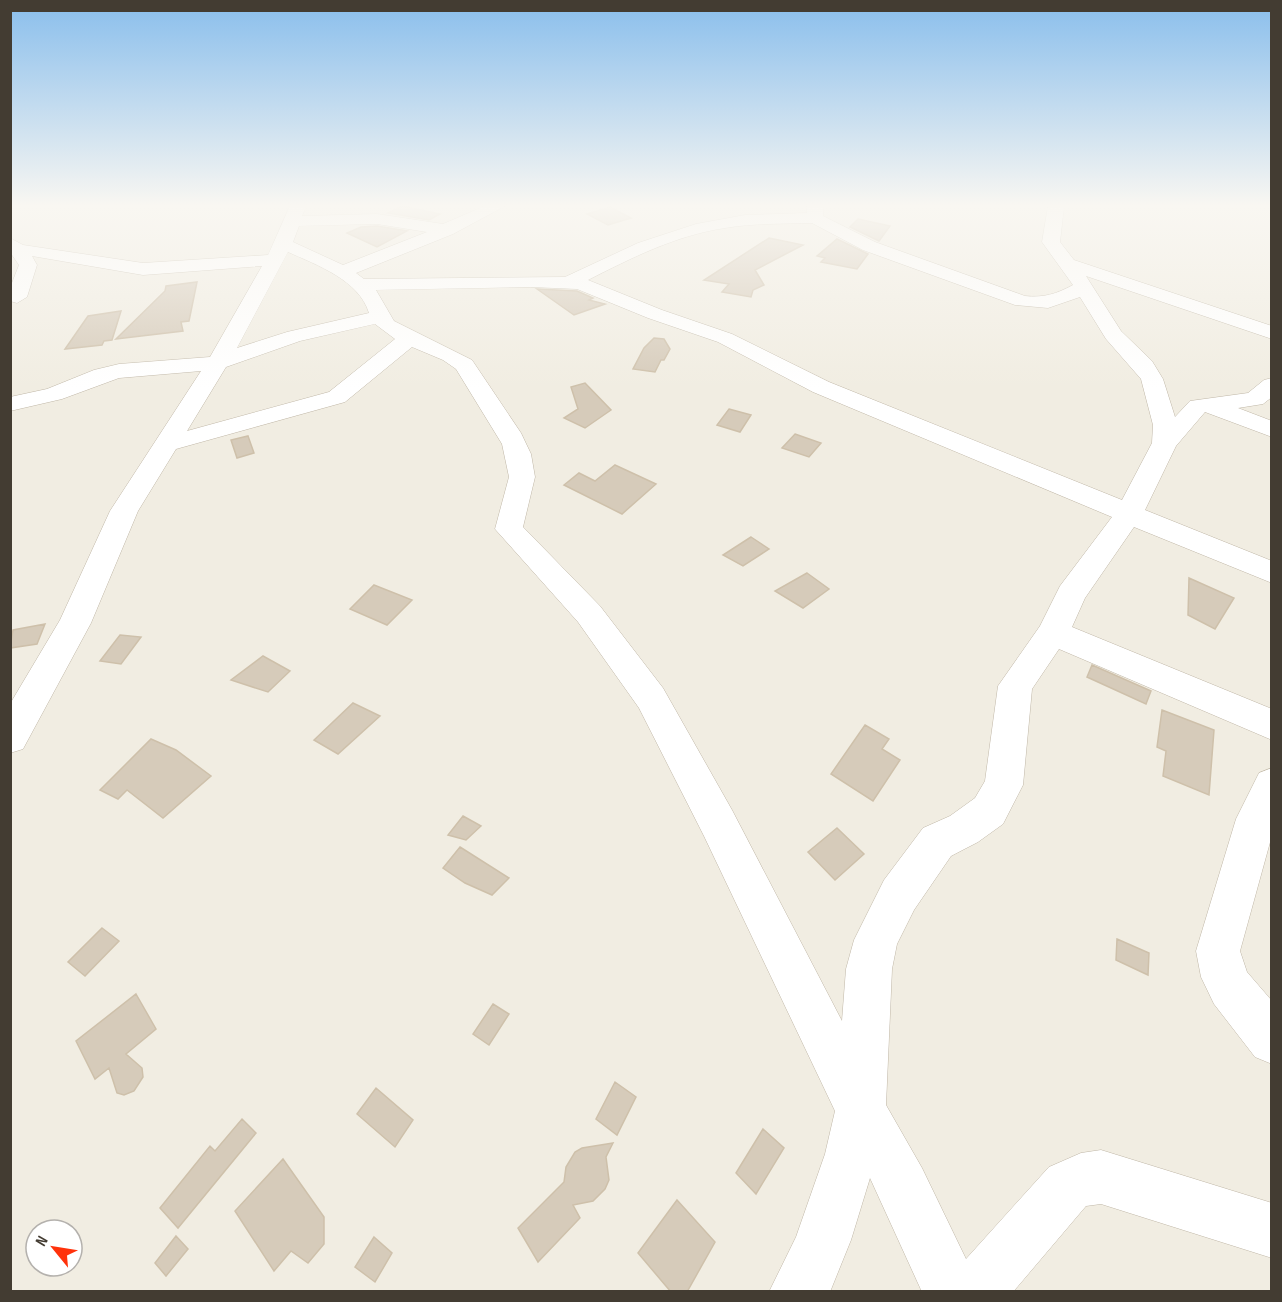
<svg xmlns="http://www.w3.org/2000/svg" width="1282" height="1302" viewBox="0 0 1282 1302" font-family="'Sofia Sans Condensed',sans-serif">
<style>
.building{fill:#d6cbba;stroke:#cec0aa;stroke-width:1.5}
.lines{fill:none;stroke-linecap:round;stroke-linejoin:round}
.minor-casing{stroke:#c0b7a7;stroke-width:1}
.minor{fill:#fff;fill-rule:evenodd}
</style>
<rect width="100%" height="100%" fill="#f1ede2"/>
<path class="building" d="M402,206l38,8 -11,6 -41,-7z
M610,207l21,11 -23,7 -21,-11z
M858,219l32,7 -11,15 -29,-14z
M377,226l30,5 -30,16 -30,-14 14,-6z
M769,238l34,7 -48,25 9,15 -11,5 -2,7 -29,-5 7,-8 -25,-4z
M837,239l31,15 -11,15 -36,-7 4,-4 -8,-2z
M197,282l-8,39 -8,1 2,9 -67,8 49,-48 1,-5z
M537,289l40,2 16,7 -4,2 16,4 -31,11z
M121,311l-9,29 -8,1 -2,4 -37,4 23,-33z
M654,338l10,1 6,10 -6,11h-3l-6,12 -22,-3 11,-21z
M585,383l26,27 -26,18 -21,-10 14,-9 -7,-22z
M729,409l22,6 -11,17 -23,-7z
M795,434l26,9 -12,14 -27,-9z
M248,436l6,17 -17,5 -6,-18z
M615,465l41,19 -34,30 -58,-29 15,-12 16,8z
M751,537l18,12 -26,17 -20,-11z
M807,573l22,16 -26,19 -28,-17z
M1189,578l45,20 -19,31 -27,-14z
M374,585l38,15 -25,25 -37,-16z
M45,624l-8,20 -27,4 3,-18z
M120,635l21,2 -20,27 -21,-3z
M263,656l27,15 -22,21 -37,-12z
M1092,665l59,26 -5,13 -59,-27z
M353,703l27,13 -42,38 -24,-14z
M1162,710l52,20 -5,65 -46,-19 3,-25 -9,-4z
M865,725l24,14 -7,10 18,11 -27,41 -42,-27z
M151,739l25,11 35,26 -48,42 -36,-28 -9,9 -18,-9z
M463,816l18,10 -15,14 -18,-5z
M837,828l27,26 -29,26 -27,-28z
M460,847l49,31 -17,17 -27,-12 -22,-15z
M102,928l17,13 -34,35 -17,-14z
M1117,939l32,14 -1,22 -32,-15z
M136,994l20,35 -30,25 16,14 1,9 -9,14 -10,4 -7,-2 -8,-25 -14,11 -19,-38z
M493,1004l16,10 -20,31 -16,-11z
M615,1082l21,15 -19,38 -21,-16z
M376,1088l37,32 -18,27 -38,-33z
M242,1119l14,14 -78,95 -18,-20 50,-62 5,5z
M763,1129l21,19 -28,46 -20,-21z
M613,1143l-7,14 3,23 -4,9 -12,12 -20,4 7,13 -42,44 -20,-34 46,-46 2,-15 9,-15 7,-4z
M283,1159l41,58v27l-16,19 -17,-12 -17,20 -39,-60z
M677,1200l38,42 -28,50h-16l-33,-39z
M176,1236l12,13 -22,27 -11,-13z
M374,1237l18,16 -17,29 -20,-15z"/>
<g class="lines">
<g class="minor-casing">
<path id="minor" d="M290,206h16l-4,10 75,-2 66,10 42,-18h20l-52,28 -97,39 8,6 201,-2 73,-34 58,-19 49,-9 62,-2v-7h16v10l52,26 150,54c19,2 31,-2 48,-11l-31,-43 6,-36h16l-4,36 14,18 198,66v13l-186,-63 35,55 31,30 11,18 12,38 15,-16 58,-8 16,-13 8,-2v19l-9,7 -25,4 34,13v16l-67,-25 -29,34 -31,64 127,51v22l-138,-56 -49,71 -13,29 200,82v31l-213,-91 -27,40 -9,96 -20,39 -25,18 -27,14 -37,54 -17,34 -5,25 -6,136 36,63 44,91 83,-92 32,-14 20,-3 171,53v55l-171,-54 -15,2 -73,86h-91l-52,-114 -19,62 -21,52h-61l27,-55 29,-83 10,-43 -131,-275 -65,-128 -61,-86 -83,-93 14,-52 -7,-33 -46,-75 -13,-9 -31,-13 -67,55 -169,47 -38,62 -47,112 -68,126 -13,4v-49l50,-84 50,-109 91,-140 -82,7 -57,21 -52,12v-14l37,-8 47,-19 25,-6 91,-7 52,-91 -119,9 -111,-19 5,9 -10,32 -10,6 -7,-2v-13l9,-23 -9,-13v-14l13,7 120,18 125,-8zM812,223l51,27 152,55 33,3 32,-11 26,42 35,40 12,46 -1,18 -30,57 -293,-118 -97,-48 -70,-24 -74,-30c43,-22 89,-45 137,-52 29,-5 58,-4 87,-5zM377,224l50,8 -84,33 -50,-23 6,-16zM288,252c29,13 71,28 81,61l-82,19 -50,16zM531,287l46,2 71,29 70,24 95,50 299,125 -52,69 -20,40 -42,60 -13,95 -10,17 -25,18 -27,12 -39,52 -30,60 -8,29 -4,52 -110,-211 -69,-122 -63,-82 -77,-79 12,-50 -4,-23 -10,-21 -49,-73 -78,-39 -18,-31zM375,324l20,15 -66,53 -142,39 39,-64 74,-26z
M1272,768v67l-32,116 7,21 25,29v63l-17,-7 -41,-53 -13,-27 -5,-26 40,-132 23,-46z"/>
</g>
<use href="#minor" class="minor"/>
</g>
<linearGradient id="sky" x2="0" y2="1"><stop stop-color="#89beec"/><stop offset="0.53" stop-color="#f9f7f2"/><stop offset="1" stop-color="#f9f7f2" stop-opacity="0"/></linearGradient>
<rect width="1282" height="388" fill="url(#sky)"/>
<rect width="1282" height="1302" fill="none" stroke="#433c32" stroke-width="24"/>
<g transform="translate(54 1248) rotate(300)"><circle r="28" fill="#ffffff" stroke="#b4b1ad" stroke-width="1.5"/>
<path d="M0-4.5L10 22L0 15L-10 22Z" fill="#ff320b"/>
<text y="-9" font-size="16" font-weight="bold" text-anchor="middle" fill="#433c32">N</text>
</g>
</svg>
